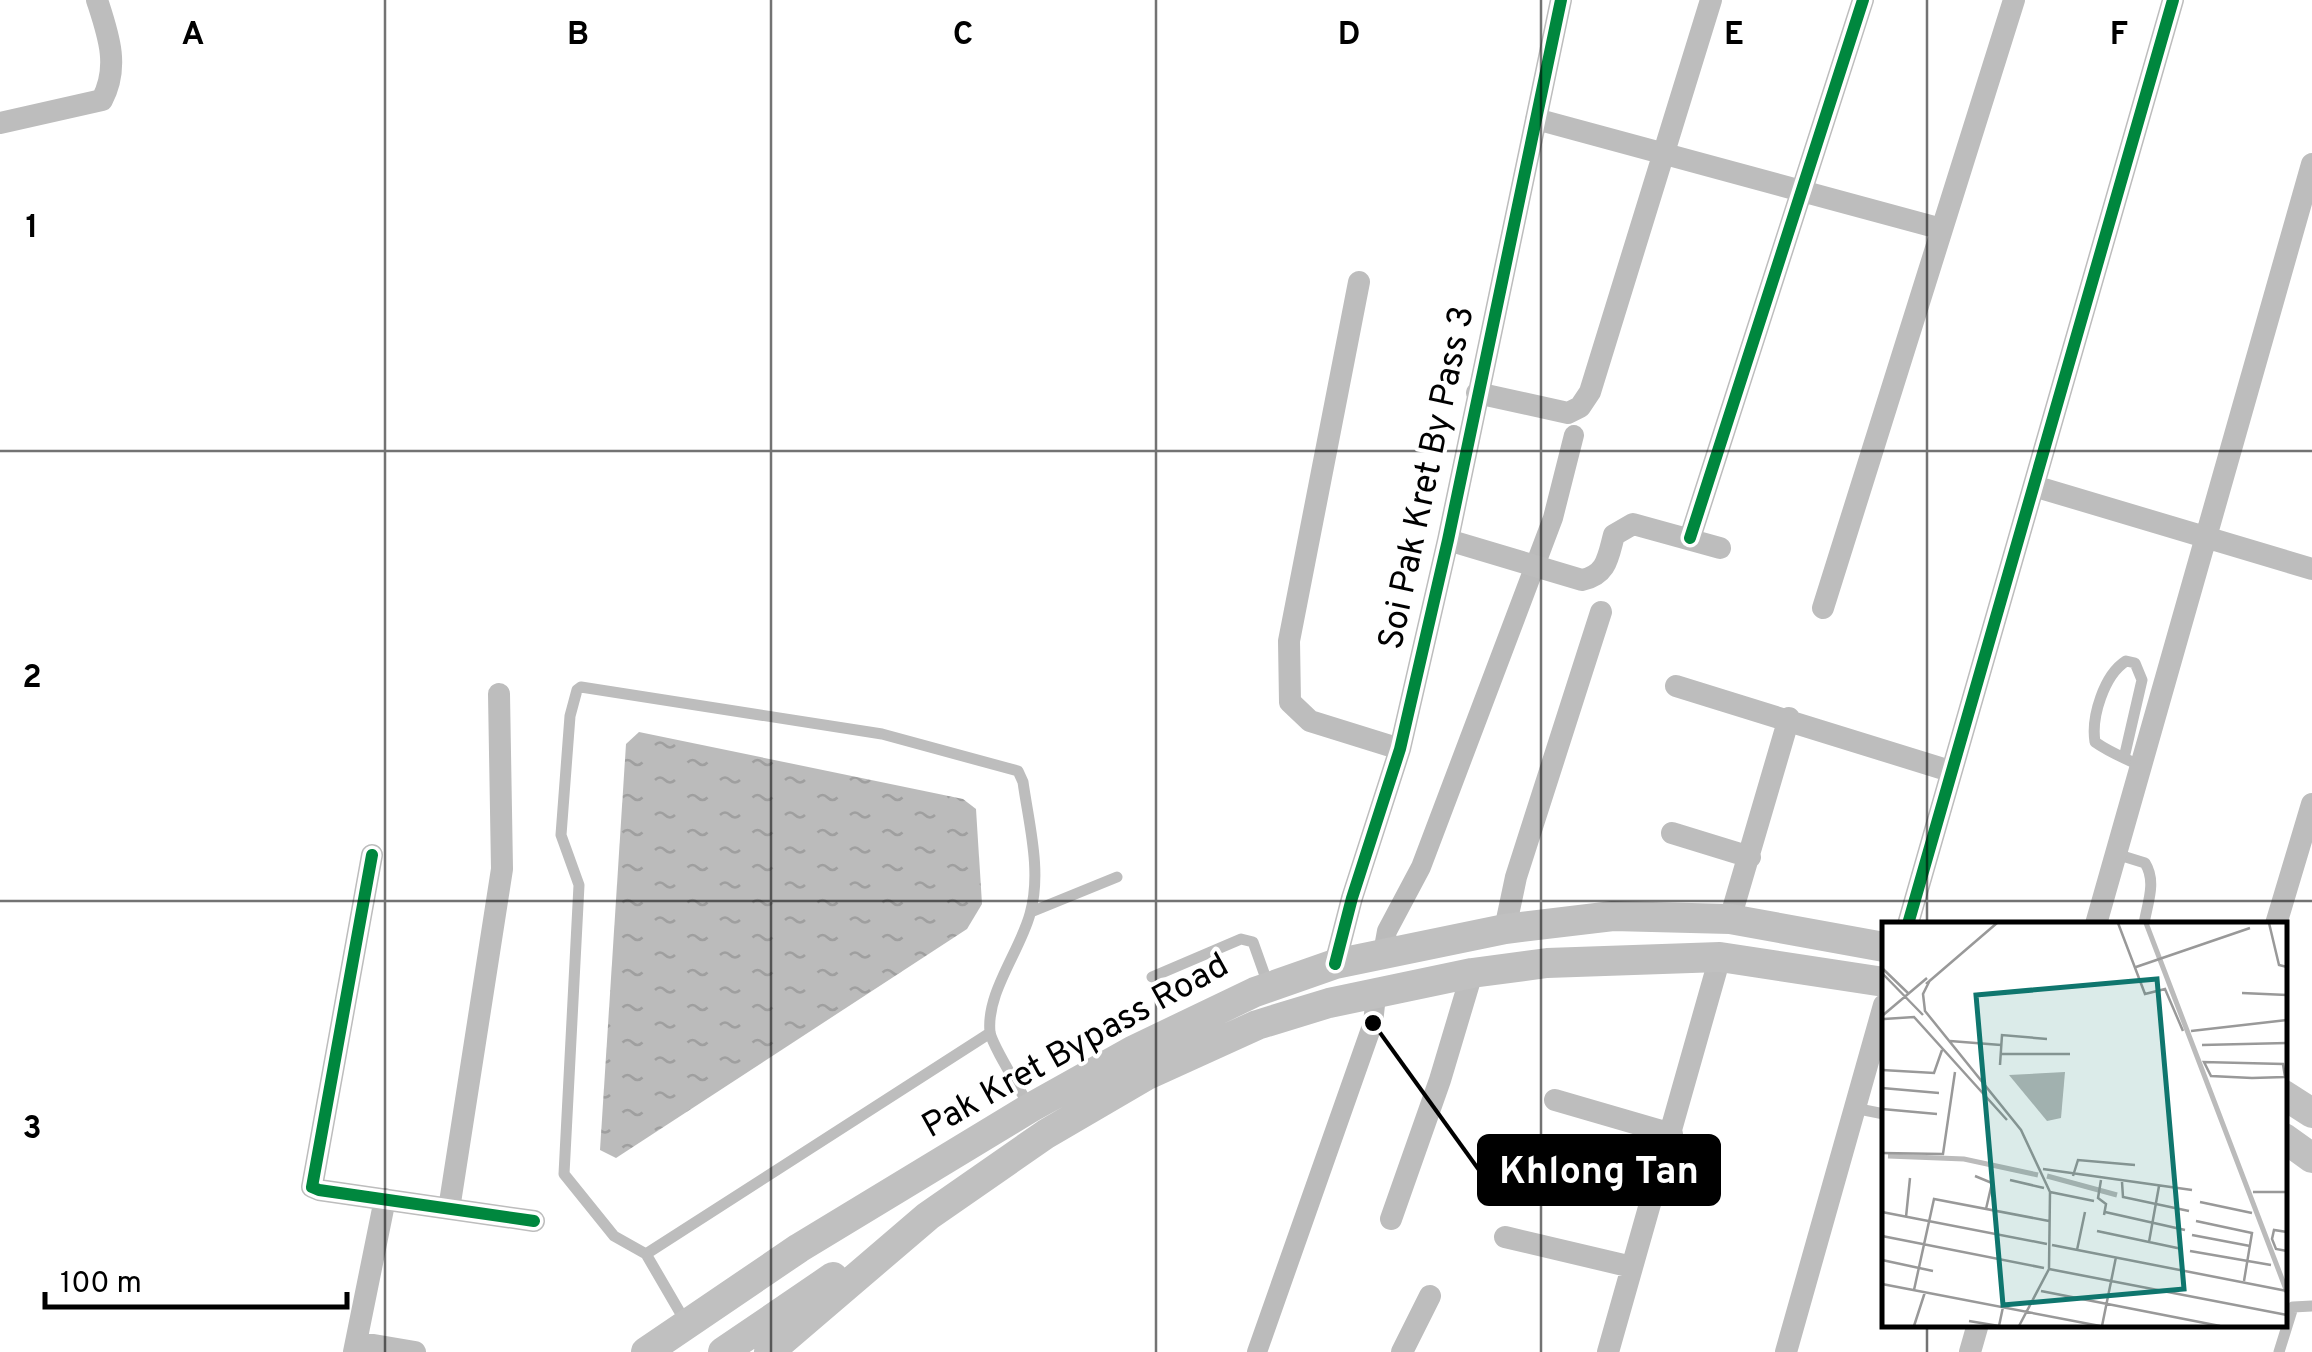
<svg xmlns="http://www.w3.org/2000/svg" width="2312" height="1352" viewBox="0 0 2312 1352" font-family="Overpass,sans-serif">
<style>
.water{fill:url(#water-ripples)}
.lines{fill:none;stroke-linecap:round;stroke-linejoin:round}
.canal{stroke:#bbb;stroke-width:20}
.service{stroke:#bdbdbd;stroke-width:11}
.minor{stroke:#bdbdbd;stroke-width:22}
.secondary{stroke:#c0c0c0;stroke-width:30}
.cycleway-casing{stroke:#fff;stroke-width:19}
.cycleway{stroke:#00873e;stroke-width:12}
.grid{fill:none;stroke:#000;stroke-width:2.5;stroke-opacity:0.55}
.labels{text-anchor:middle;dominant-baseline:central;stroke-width:8;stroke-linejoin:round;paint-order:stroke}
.street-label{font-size:35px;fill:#000;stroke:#fff}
.inset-river{fill:none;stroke:#bbb;stroke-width:5}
.inset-road{fill:none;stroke:#999;stroke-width:2.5}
.view{fill:#0f766e;fill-opacity:0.15;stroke:#0f766e;stroke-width:5}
.inset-edge{fill:none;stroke:#000;stroke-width:5}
.grid-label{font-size:32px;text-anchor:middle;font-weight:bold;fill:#000;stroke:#fff;stroke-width:8;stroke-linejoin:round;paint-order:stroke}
.leader{fill:none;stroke:#000;stroke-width:4}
.callout-dot{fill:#000;stroke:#fff;stroke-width:4}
.callout{fill:#000;stroke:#000;stroke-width:4}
.callout-label{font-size:38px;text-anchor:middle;font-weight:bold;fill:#fff}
</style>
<defs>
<pattern id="water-ripples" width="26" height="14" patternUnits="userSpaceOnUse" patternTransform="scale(2.5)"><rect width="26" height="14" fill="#bbb"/><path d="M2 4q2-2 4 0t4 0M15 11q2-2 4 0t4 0" fill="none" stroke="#9f9f9f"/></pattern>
</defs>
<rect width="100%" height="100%" fill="#fff"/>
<path class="water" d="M639,732l324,67 13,10 6,95 -15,25 -351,229 -16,-8 26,-406z"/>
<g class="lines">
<path class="canal" d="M1385,942l2,-11 34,-64 132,-349 21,-83
M1257,1352l116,-329 2,-18"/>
<path class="service" d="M2124,758l18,-78 -7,-17 -9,-2c-22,14 -35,56 -31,81 14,10 29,16 44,23
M2116,854l29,9c12,19 2,41 -1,61
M1031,912l86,-35
M1152,977l89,-38 12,3 16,45
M1854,1108l30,6
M646,1254l344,-221
M685,1321l-39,-67 -32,-18 -50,-62 15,-289 -18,-50 9,-119 7,-26 4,-3 301,47 136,37 5,11c6,43 19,90 7,132 -10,37 -44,79 -40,118 2,14 32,60 40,76
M2279,1352l14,-45 19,-1"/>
<path class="minor" d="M1536,119l406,110
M0,123l102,-23c18,-34 6,-66 -5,-100
M1359,282l-70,359 1,61 20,19 90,28
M1477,393l91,20 12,-6 10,-15 121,-392
M2034,486l278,83
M1690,538l173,-538
M1448,540l134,40c25,-5 26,-23 32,-45l19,-11 87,24
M1823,608l191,-608
M1676,686l274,85
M1672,833l78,24
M372,855l-60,332 7,3 215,31
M1730,919l59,-201
M1908,924l265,-924
M2096,924l216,-760
M2276,924l36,-120
M1505,929l11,-52 85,-265
M1335,964l17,-66 48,-149 48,-209 113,-540
M1555,1100l117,34
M449,1209l53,-340 -3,-175
M1391,1219l49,-139 32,-107
M1505,1237l127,30
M356,1342l59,10
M354,1352l31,-153
M1402,1352l28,-56
M1608,1352l112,-395
M1786,1352l98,-347
M1970,1352l8,-28"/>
<path class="secondary" d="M2284,1095l28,18
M2284,1138l28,20
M646,1352l153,-104 231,-140 102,-57 123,-59 80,-28 170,-35 108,-13 117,3 154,28
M723,1352l110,-75
M769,1352l159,-136 118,-82 101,-59 110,-50 72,-22 143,-30 75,-10 173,-6 164,25"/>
<g class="cycleway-casing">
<path id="cycleway" d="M1690,538l173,-538
M372,855l-60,332 7,3 215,31
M1908,924l265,-924
M1335,964l17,-66 48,-149 48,-209 113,-540"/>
</g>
<use href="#cycleway" class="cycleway"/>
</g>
<path class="grid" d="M385,0v1352M771,0v1352M1156,0v1352M1541,0v1352M1927,0v924M0,451h2312M0,901h2312M1927,1324v28"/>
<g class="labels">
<g class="street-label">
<text transform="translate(1428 478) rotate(-78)">Soi Pak Kret By Pass 3</text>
<text transform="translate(1076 1047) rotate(-29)">Pak Kret Bypass Road</text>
</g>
</g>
<g transform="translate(1882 922)">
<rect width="405" height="405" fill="#fff"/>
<path d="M183,150l-4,46 -14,3 -38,-46z" fill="#bbb"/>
<path class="inset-river" d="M264,1l141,369M6,234l76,3 74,16M165,254l70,19"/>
<path class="inset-road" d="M236,1l27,71 20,-5 18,42M387,1l10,42 8,2M254,45l114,-39M0,46l27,26M0,51l41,42M48,58l-7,14 2,17 96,119 29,62 -1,77 -30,57M44,62l71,-61M360,71l45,2M0,94l45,-38M2,97l30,-2 93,103M309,109l96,-11M68,119l51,4M320,123l85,-2M118,132h70M118,143l2,-30 45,4M0,148l52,3 8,-23M403,155l-2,-13 -79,-2 7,14 41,2 33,-1 2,-1M0,166l57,5M0,187l55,5M0,231l61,1 12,-82M161,247l149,21M93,254l17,7 -6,26M191,254l5,-16 57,5M128,258l34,8M219,258l-3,18 8,6 -2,11M240,260l1,15 66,14M168,270l44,9M371,270h34M318,280l52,11M0,290l165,32M223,290l80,18M24,295l4,-39M314,299l56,12 -8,48M215,309l85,18M405,310l-13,-2 -2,9 4,10 11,2M310,313l58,11M0,314l162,32M267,320l10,-56M170,323l235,46M195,328l8,-38M308,329l81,14M0,338l51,11M167,347l238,46M0,362l218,42M32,368l20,-91 115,22M159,369l179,35M87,399l30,5 4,-19M32,404l11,-34M220,404l14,-69"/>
<path class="view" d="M275,57l27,310 -181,16 -27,-310z"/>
<rect width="405" height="405" class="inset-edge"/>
</g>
<g class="grid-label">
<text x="193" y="44">A</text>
<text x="578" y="44">B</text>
<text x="963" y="44">C</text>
<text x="1349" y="44">D</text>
<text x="1734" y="44">E</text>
<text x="2119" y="44">F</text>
<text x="32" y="237">1</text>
<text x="32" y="687">2</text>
<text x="32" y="1138">3</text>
</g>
<path class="leader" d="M1373 1023L1479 1170"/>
<circle class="callout-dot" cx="1373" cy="1023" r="10"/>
<rect class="callout" x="1479" y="1136" width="240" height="68" rx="10"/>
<g class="callout-label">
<text x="1599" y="1183">Khlong Tan</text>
</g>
<path d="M45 1292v15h302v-15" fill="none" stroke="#000000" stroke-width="5"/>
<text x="60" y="1292" font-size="30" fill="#000000" stroke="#ffffff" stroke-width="8" paint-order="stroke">100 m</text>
</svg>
